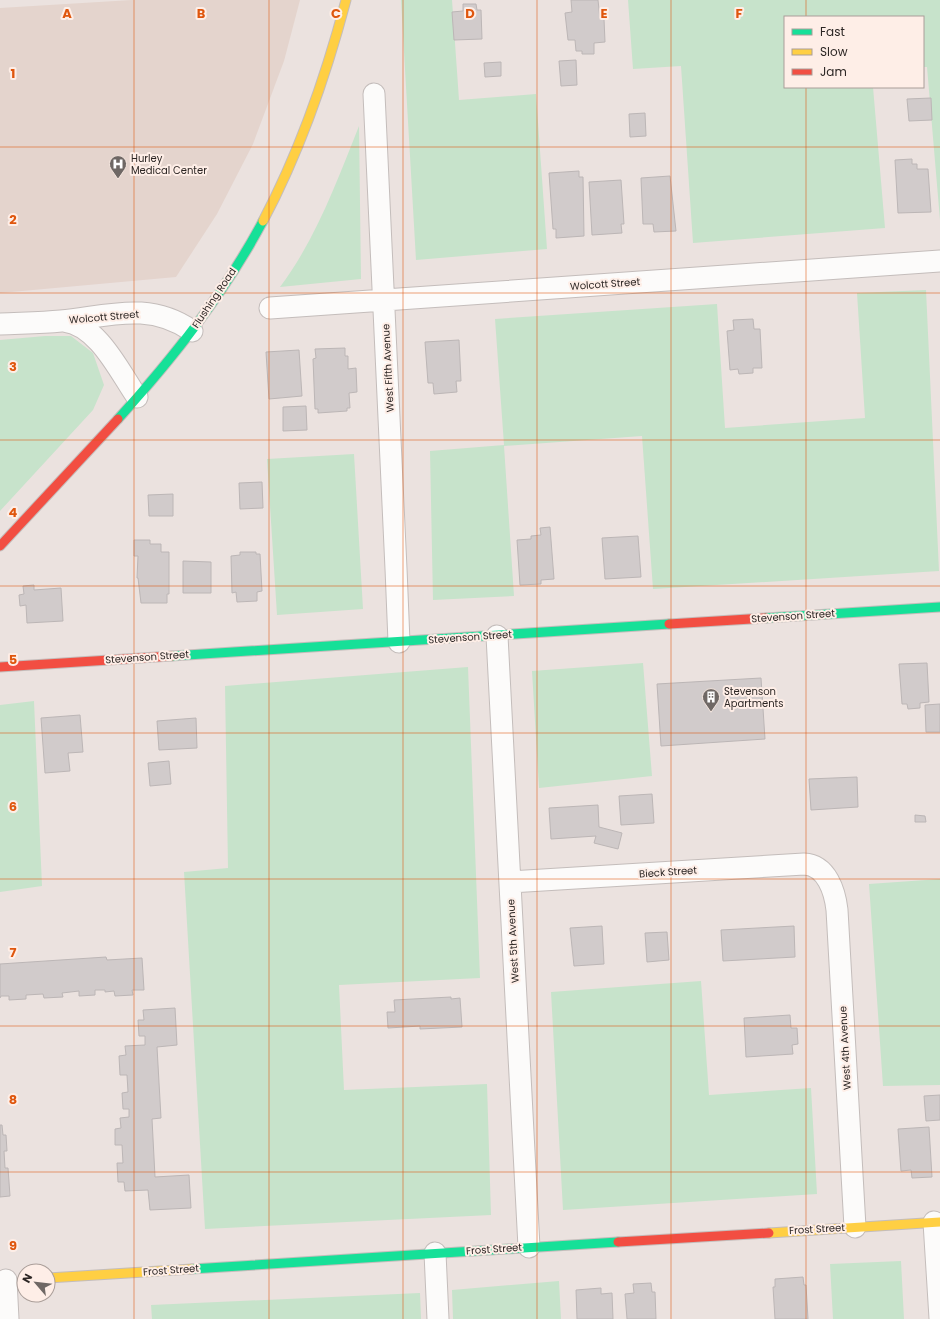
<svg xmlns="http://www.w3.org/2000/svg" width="940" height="1319" viewBox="0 0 940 1319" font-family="Poppins,sans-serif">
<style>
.built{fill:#e4d4cd}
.green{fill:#c7e3cb}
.building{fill:#d1cbcb;stroke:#bcb6b6}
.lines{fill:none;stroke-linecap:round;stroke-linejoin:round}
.street-casing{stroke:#c4bdbb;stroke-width:23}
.fast-casing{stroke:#c4bdbb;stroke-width:11}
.slow-casing{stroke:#c4bdbb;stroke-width:11}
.jam-casing{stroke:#c4bdbb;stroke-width:11}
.street{stroke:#fcfbfa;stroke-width:21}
.fast{stroke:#16e098;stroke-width:9}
.slow{stroke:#ffcf43;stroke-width:9}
.jam{stroke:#f24e42;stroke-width:9}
.grid{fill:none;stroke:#df560d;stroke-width:1;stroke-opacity:0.55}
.labels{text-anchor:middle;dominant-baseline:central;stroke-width:4;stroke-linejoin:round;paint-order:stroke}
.poi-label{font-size:10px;fill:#2c2624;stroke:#feeee7;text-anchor:start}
.street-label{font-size:10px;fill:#2c2624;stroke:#feeee7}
.grid-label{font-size:13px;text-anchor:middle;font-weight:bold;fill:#df560d;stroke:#feeee7;stroke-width:4;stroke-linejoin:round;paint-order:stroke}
</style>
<rect width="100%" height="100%" fill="#ebe2df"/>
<path class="built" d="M132,0h168l-16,61 -31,83 -36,70 -41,63 -176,16v-285z"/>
<path class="green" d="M401,0h51l7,100 77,-6 11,155 -131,11z
M628,0h312v220l-13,-153h-4v-50h-138v70h88l12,141 -192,15 -12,-177 -48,3z
M359,126l2,153 -81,8c36,-48 57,-106 79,-161z
M926,290l13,281 -286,18 -11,-153 -138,10 10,150 -81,4 -3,-149 74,-6 -9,-126 222,-15 8,124 140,-10 -8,-125z
M45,336h26l22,17 11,32 -11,25 -93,101v-171z
M354,454l9,155 -86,6 -10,-156z
M643,663l9,113 -113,12 -7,-117z
M468,667l12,311 -141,7 5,105 143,-6 4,131 -286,14 -21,-357 44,-4 -3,-182z
M34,701l8,185 -42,6v-187z
M940,879v206l-57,1 -14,-202z
M701,981l8,114 102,-7 6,106 -254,16 -12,-218z
M901,1261l3,58h-71l-3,-55z
M559,1281l2,38h-108l-1,-29z
M420,1293l1,26h-269l-1,-14z"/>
<path class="building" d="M571,0h27l2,19h4l1,23 -11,1v11h-12v-3h-6l-1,-11h-7l-3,-27 7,-1z
M463,4h13l1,6h4l1,29 -28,1 -2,-28 11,-1z
M576,60l1,25 -16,1 -2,-25z
M501,62v14l-16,1 -1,-14z
M931,98l1,22 -23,1 -2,-22z
M645,113l1,23 -16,1 -1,-23z
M912,159v5h5v5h11l3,43 -33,1 -3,-53z
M579,171v6h4l1,59 -28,2v-9h-3l-4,-56z
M670,176l6,55 -22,1 -1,-8h-10l-2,-46z
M621,180l3,44h-3l1,9 -30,2 -3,-53z
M753,319l1,10h6l2,39h-9v5l-14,1 -1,-5 -8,1 -3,-39 7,-1 -1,-10z
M459,340l2,41h-5l1,11 -23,2 -1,-11h-5l-3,-41z
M345,348v8h3v13l8,-1 1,24 -8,1 1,15h-3v3l-29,2v-4h-3l-2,-50 3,-1 -1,-9z
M299,350l3,46 -33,3 -3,-47z
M306,406l1,24 -24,1v-24z
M262,482l1,26 -23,1 -1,-26z
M173,494v22h-24l-1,-21z
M550,527l4,52 -13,1v4l-21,1 -3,-45 14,-1v-3l10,-1 -1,-7z
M638,536l3,41 -36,2 -3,-41z
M134,540h16v4h11v8h8v42h-2v9h-26l-3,-25h-1l1,-22h-4z
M240,552h16v2h4l2,37 -5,1v9l-20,1 -1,-10 -4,1 -1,-37 9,-1z
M183,561l28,1v31h-28z
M34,585v5l27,-2 2,33 -36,2 -1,-18 -6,1 -1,-11 5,-1 -1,-8z
M927,663l2,39 -9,1v5l-12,1 -1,-5h-5l-3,-40z
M761,678l4,61 -104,7 -4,-62z
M940,704v28h-14l-1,-27z
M80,715l3,37 -15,1 2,18 -25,2 -4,-55z
M196,718l1,30 -38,2 -2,-29z
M169,761l2,23 -21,2 -2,-23z
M857,777l1,30 -47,3 -2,-31z
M652,794l2,29 -33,2 -2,-29z
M598,805l1,22 23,6 -4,16 -24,-6 2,-7 -45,3 -2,-31z
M915,815l10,1 1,6h-11z
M602,926l2,38 -30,2 -4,-38z
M794,926l1,31 -72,4 -2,-31z
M667,932l2,28 -22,2 -2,-29z
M106,957l1,3 35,-2 2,32h-12l1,5 -18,1 -1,-5 -9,1v-2h-10v5l-16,1v-5l-17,2 1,4 -19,1 -1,-4 -17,1v4l-17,1v-4h-8l-1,2v-34z
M451,997v2l9,-1 2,29 -42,2v-3l-32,2 -1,-16h8l-1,-12z
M175,1008l2,37 -20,2 4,71 -9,1 3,58 34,-2 2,33 -41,2 -2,-20 -23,1 -1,-9h-6l-1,-19h6l-1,-18h-7v-16l6,-1 -1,-10 9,-1v-8h-6l-1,-16 6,-1 -1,-17h-7l-1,-19 7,-1 -1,-9 20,-1v-9h-6l-1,-16h6l-1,-10z
M790,1015l1,13h6l1,16 -6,1 1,9 -47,3 -2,-39z
M940,1095v25l-14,1 -2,-25z
M0,1125h2l1,10h3l1,16h-3l1,17h3l2,28 -10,1z
M929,1127l3,50 -20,1 -1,-8 -10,1 -3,-42z
M803,1277l1,8h2l2,34h-33l-2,-32h2v-8z
M651,1283l1,9h3l1,27h-29l-2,-25 9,-1 -1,-9z
M601,1288v6l11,-1 1,26h-36l-1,-29z"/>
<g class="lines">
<g class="street-casing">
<path id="street" d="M374,94c7,182 18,365 25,548
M270,308l670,-47
M64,321c34,4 55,50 73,76
M0,324c20,-1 41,-1 61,-3 48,-5 88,-20 131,10
M497,636l32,611
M510,882l294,-18c23,1 31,28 33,46l18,317
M934,1222l6,96
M435,1253l3,66
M6,1280l2,39"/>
</g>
<g class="fast-casing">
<path id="fast" d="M118,419c55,-61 106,-125 145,-198
M766,618l174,-11
M172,656l497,-32
M192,1269l426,-27"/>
</g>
<g class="slow-casing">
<path id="slow" d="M263,221c37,-70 63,-145 83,-221
M769,1233l171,-11
M48,1278l144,-9"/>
</g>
<g class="jam-casing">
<path id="jam" d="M0,546l118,-127
M669,624l97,-6
M0,667l172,-11
M618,1242l151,-9"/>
</g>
<use href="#street" class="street"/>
<use href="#fast" class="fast"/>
<use href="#slow" class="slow"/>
<use href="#jam" class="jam"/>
</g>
<path class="grid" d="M134,0v1319M269,0v1319M403,0v1319M537,0v1319M671,0v1319M806,0v17M806,87v1232M0,147h940M0,293h940M0,440h940M0,586h940M0,733h940M0,879h940M0,1026h940M0,1172h940"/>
<defs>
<g id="hospital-pin" transform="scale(0.9)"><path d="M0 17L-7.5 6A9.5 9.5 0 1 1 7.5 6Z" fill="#6f6865" stroke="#feeee7"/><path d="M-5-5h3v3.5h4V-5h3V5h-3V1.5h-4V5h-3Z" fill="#fff"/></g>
<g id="building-pin" transform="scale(0.9)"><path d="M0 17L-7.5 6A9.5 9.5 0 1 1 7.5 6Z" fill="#6f6865" stroke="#feeee7"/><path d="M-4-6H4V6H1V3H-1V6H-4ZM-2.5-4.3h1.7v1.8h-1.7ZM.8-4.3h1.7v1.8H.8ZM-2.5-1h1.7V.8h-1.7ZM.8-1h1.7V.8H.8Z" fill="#fff"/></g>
</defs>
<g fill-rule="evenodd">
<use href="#hospital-pin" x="118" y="164"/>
<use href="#building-pin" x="711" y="697"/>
</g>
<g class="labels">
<g class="poi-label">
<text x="131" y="158">Hurley<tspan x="131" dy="12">Medical Center</tspan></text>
<text x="724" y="691">Stevenson<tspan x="724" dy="12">Apartments</tspan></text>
</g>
<g class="street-label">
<text transform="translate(605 284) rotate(-4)">Wolcott Street</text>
<text transform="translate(214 298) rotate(-56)">Flushing Road</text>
<text transform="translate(104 317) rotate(-5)">Wolcott Street</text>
<text transform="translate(388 368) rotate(-93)">West Fifth Avenue</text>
<text transform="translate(793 616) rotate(-4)">Stevenson Street</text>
<text transform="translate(470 637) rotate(-4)">Stevenson Street</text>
<text transform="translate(147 657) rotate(-4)">Stevenson Street</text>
<text transform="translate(668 872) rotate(-4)">Bieck Street</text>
<text transform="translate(513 941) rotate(-93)">West 5th Avenue</text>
<text transform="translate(845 1048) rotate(-93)">West 4th Avenue</text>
<text transform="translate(817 1229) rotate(-3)">Frost Street</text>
<text transform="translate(494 1249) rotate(-4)">Frost Street</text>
<text transform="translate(171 1270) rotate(-4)">Frost Street</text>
</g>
</g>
<g class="grid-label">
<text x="67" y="18">A</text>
<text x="201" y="18">B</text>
<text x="336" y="18">C</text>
<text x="470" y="18">D</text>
<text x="604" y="18">E</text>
<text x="739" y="18">F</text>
<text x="13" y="78">1</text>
<text x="13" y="224">2</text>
<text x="13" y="371">3</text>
<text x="13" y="517">4</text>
<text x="13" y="664">5</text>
<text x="13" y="811">6</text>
<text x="13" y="957">7</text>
<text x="13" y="1104">8</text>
<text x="13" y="1250">9</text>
</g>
<rect x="784" y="16" width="140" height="72" fill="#feeee7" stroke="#aa9e99"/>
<rect x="792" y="29" width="20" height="6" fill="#16e098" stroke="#aa9e99"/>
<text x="820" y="36" font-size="12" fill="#2c2624">Fast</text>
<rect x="792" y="49" width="20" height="6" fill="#ffcf43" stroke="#aa9e99"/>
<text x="820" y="56" font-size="12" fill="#2c2624">Slow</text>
<rect x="792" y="69" width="20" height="6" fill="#f24e42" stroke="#aa9e99"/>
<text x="820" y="76" font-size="12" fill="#2c2624">Jam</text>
<g transform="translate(36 1283) rotate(298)"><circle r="19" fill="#feeee7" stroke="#aa9e99"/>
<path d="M0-3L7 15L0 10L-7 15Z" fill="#6f6865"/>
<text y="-6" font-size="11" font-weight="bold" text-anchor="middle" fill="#2c2624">N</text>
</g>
</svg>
